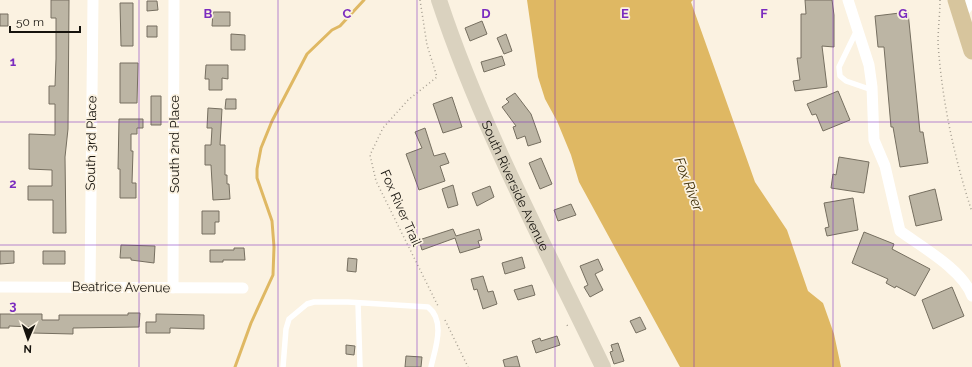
<svg xmlns="http://www.w3.org/2000/svg" width="972" height="367" viewBox="0 0 972 367" font-family="Raleway,sans-serif">
<style>
.water{fill:#dfb863}
.lines{fill:none;stroke-linecap:round;stroke-linejoin:round}
.stream{stroke:#dfb863;stroke-width:3}
.building{fill:#bcb5a4;stroke:#766f60}
.path{stroke:#a7a093;stroke-width:1.5;stroke-dasharray:1 3;stroke-linecap:butt}
.lane{stroke:#fff;stroke-width:5.5}
.street{stroke:#fff;stroke-width:11}
.secondary{stroke:#dad2bf;stroke-width:16}
.primary{stroke:#d7c59d;stroke-width:17}
.grid{fill:none;stroke:#7b2cbf;stroke-width:1;stroke-opacity:0.55}
.labels{text-anchor:middle;dominant-baseline:central;stroke-width:3.5;stroke-linejoin:round;paint-order:stroke}
.street-label{font-size:13px;fill:#16130d;stroke:#fbf2e1}
.water-label{font-size:14px;font-style:italic;fill:#3d2d06;stroke:#fbf2e1}
.grid-label{font-size:13px;text-anchor:middle;font-weight:bold;fill:#7b2cbf;stroke:#fbf2e1;stroke-width:3.5;stroke-linejoin:round;paint-order:stroke}
</style>
<rect width="100%" height="100%" fill="#fbf2e1"/>
<path class="water" d="M527,0h166l-2,2 64,180 32,48 21,61 15,12 11,31 7,33h-161l-101,-185 -8,-27 -14,-34 -12,-22 -7,-22z"/>
<g class="lines">
<path class="stream" d="M235,367l16,-44 22,-48 1,-28 -2,-26 -15,-43v-9l4,-21 11,-27 35,-67 25,-24 8,-4 24,-26"/>
</g>
<path class="building" d="M51,0h18l-1,129 -3,28 1,76h-13v-33h-25v-14h24v-16l-23,-1v-35l26,1v-31h-6v-18h6l1,-27v-41h-5z
M805,0h27l2,15v32l-12,-1 5,41 -32,4 -2,-10 7,-1 -3,-22h4v-44h5z
M147,1h10l1,9 -11,1z
M120,3h13v43h-12z
M213,12h17v14h-18z
M908,12l12,120h3l5,31 -28,4 -7,-40h-2l-7,-80h-6l-3,-31z
M0,14h8v12h-8z
M482,21l5,13 -17,7 -5,-13z
M147,26h10v11h-10z
M231,34l14,1v15h-14z
M506,34l6,17 -8,3 -7,-16z
M502,56l3,9 -21,7 -3,-10z
M120,63h18l-1,40h-17z
M206,65h22v14l-6,-1v12h-13v-11h-4z
M838,91l12,29 -27,11 -7,-17 -4,1 -5,-11z
M515,93l16,21 10,28 -13,4 -3,-10 -8,3 -4,-12 3,-1 -14,-19 7,-5 -3,-3z
M151,96h10v29h-10z
M452,97l10,30 -19,6 -10,-29z
M226,99h10v10h-11z
M208,108l14,1 -2,36h5v30h2v9h2l1,15 -17,1 -2,-35h-6v-20h6l1,-17h-5z
M119,119h24v9h-6v6h-6v17h2l-1,32h4v15h-16v-29h-2z
M425,128l9,28 11,-3 4,10 -9,3 5,15 -26,9 -13,-36 16,-6 -7,-16z
M839,157l30,5 -5,31 -33,-5 2,-14 3,1z
M541,158l11,26 -12,5 -11,-26z
M453,185l5,20 -10,3 -6,-19z
M490,186l4,11 -17,9 -5,-13z
M935,189l7,31 -26,6 -7,-30z
M853,198l5,32 -31,6 -2,-8 4,-1 -5,-24z
M571,204l5,11 -18,6 -4,-11z
M202,211h17v11h-4v12h-13z
M453,229l3,7 23,-7 3,11 -4,1 2,6 -20,6 -5,-15 -33,12 -3,-10z
M864,232l30,12 -2,5 38,20 -15,27 -19,-10 -1,2 -9,-5 2,-4 -36,-16z
M121,245l34,1 -1,17 -23,-3v-2h-11z
M234,248h10l1,12h-22v2h-13v-12h24z
M0,251h14v12l-14,1z
M43,251h22v13h-22z
M522,257l3,11 -20,6 -3,-11z
M348,258l9,1 -1,13 -9,-1z
M598,259l5,11 -8,4 8,16 -13,7 -6,-10 4,-2 -8,-19z
M483,276l5,16 5,-1 4,13 -14,5 -6,-20 -3,1 -3,-11z
M532,285l3,10 -17,5 -4,-10z
M952,287l12,29 -31,13 -11,-29z
M128,313h12l-1,14 -66,1v6l-41,-1v-6l-23,-1v2h-9v-14h42v6h17v-5h69z
M156,314l48,1v14l-34,-1v5h-24v-11h10z
M640,317l6,12 -10,4 -6,-12z
M557,336l3,9 -24,8 -4,-12 8,-3 1,3z
M618,343l6,18 -10,3 -4,-12 3,-1 -2,-6z
M346,345l9,1 -1,9 -8,-1z
M406,356l16,1 -1,10h-16z
M517,356l3,11h-15l-2,-7z"/>
<g class="lines">
<path class="path" d="M420,0l7,45 10,32 -29,23 -25,28 -13,27 6,26 62,125
M940,0c0,14 -2,29 -2,43 4,58 16,114 34,169
M445,320l23,47
M567,325l2,3"/>
<path class="lane" d="M857,30l-18,37 1,9 6,5 26,9
M358,303l2,64
M283,367l3,-38 3,-10 18,-15 7,-2h34l80,5c18,14 7,42 3,60"/>
<path class="street" d="M848,0l21,65 3,22 2,53 11,26 15,65c22,16 63,39 72,65
M961,15l11,-14
M0,287l243,1
M90,287l3,-287
M173,288l1,-288"/>
<path class="secondary" id="s1" d="M439,0c42,127 106,246 164,367"/>
<path class="primary" d="M956,0l16,51"/>
</g>
<path class="grid" d="M139,0v367M278,0v367M417,0v367M555,0v367M694,0v367M833,0v367M0,122h972M0,245h972"/>
<g class="labels">
<g class="street-label">
<text transform="translate(91 143) rotate(-89)">South 3rd Place</text>
<text transform="translate(174 144) rotate(-90)">South 2nd Place</text>
<text stroke="none"><textPath href="#s1" startOffset="201">South Riverside Avenue</textPath></text>
<text transform="translate(401 208) rotate(66)">Fox River Trail</text>
<text transform="translate(121 287) rotate(1)">Beatrice Avenue</text>
</g>
<g class="water-label">
<text transform="translate(689 184) rotate(69)">Fox River</text>
</g>
</g>
<g class="grid-label">
<text x="208" y="18">B</text>
<text x="347" y="18">C</text>
<text x="486" y="18">D</text>
<text x="625" y="18">E</text>
<text x="764" y="18">F</text>
<text x="903" y="18">G</text>
<text x="13" y="66">1</text>
<text x="13" y="188">2</text>
<text x="13" y="310">3</text>
</g>
<g transform="translate(28 339) rotate(182)" stroke="#fbf2e1" stroke-width="3" paint-order="stroke">
<path d="M0-3L7 15L0 10L-7 15Z" fill="#16130d"/>
<text y="-6" font-size="11" font-weight="bold" text-anchor="middle" fill="#16130d">N</text>
</g>
<path d="M10 26v6h70v-6" fill="none" stroke="#16130d" stroke-width="2"/>
<text x="16" y="26" font-size="12" fill="#16130d" stroke="#fbf2e1" stroke-width="3" paint-order="stroke">50 m</text>
</svg>
